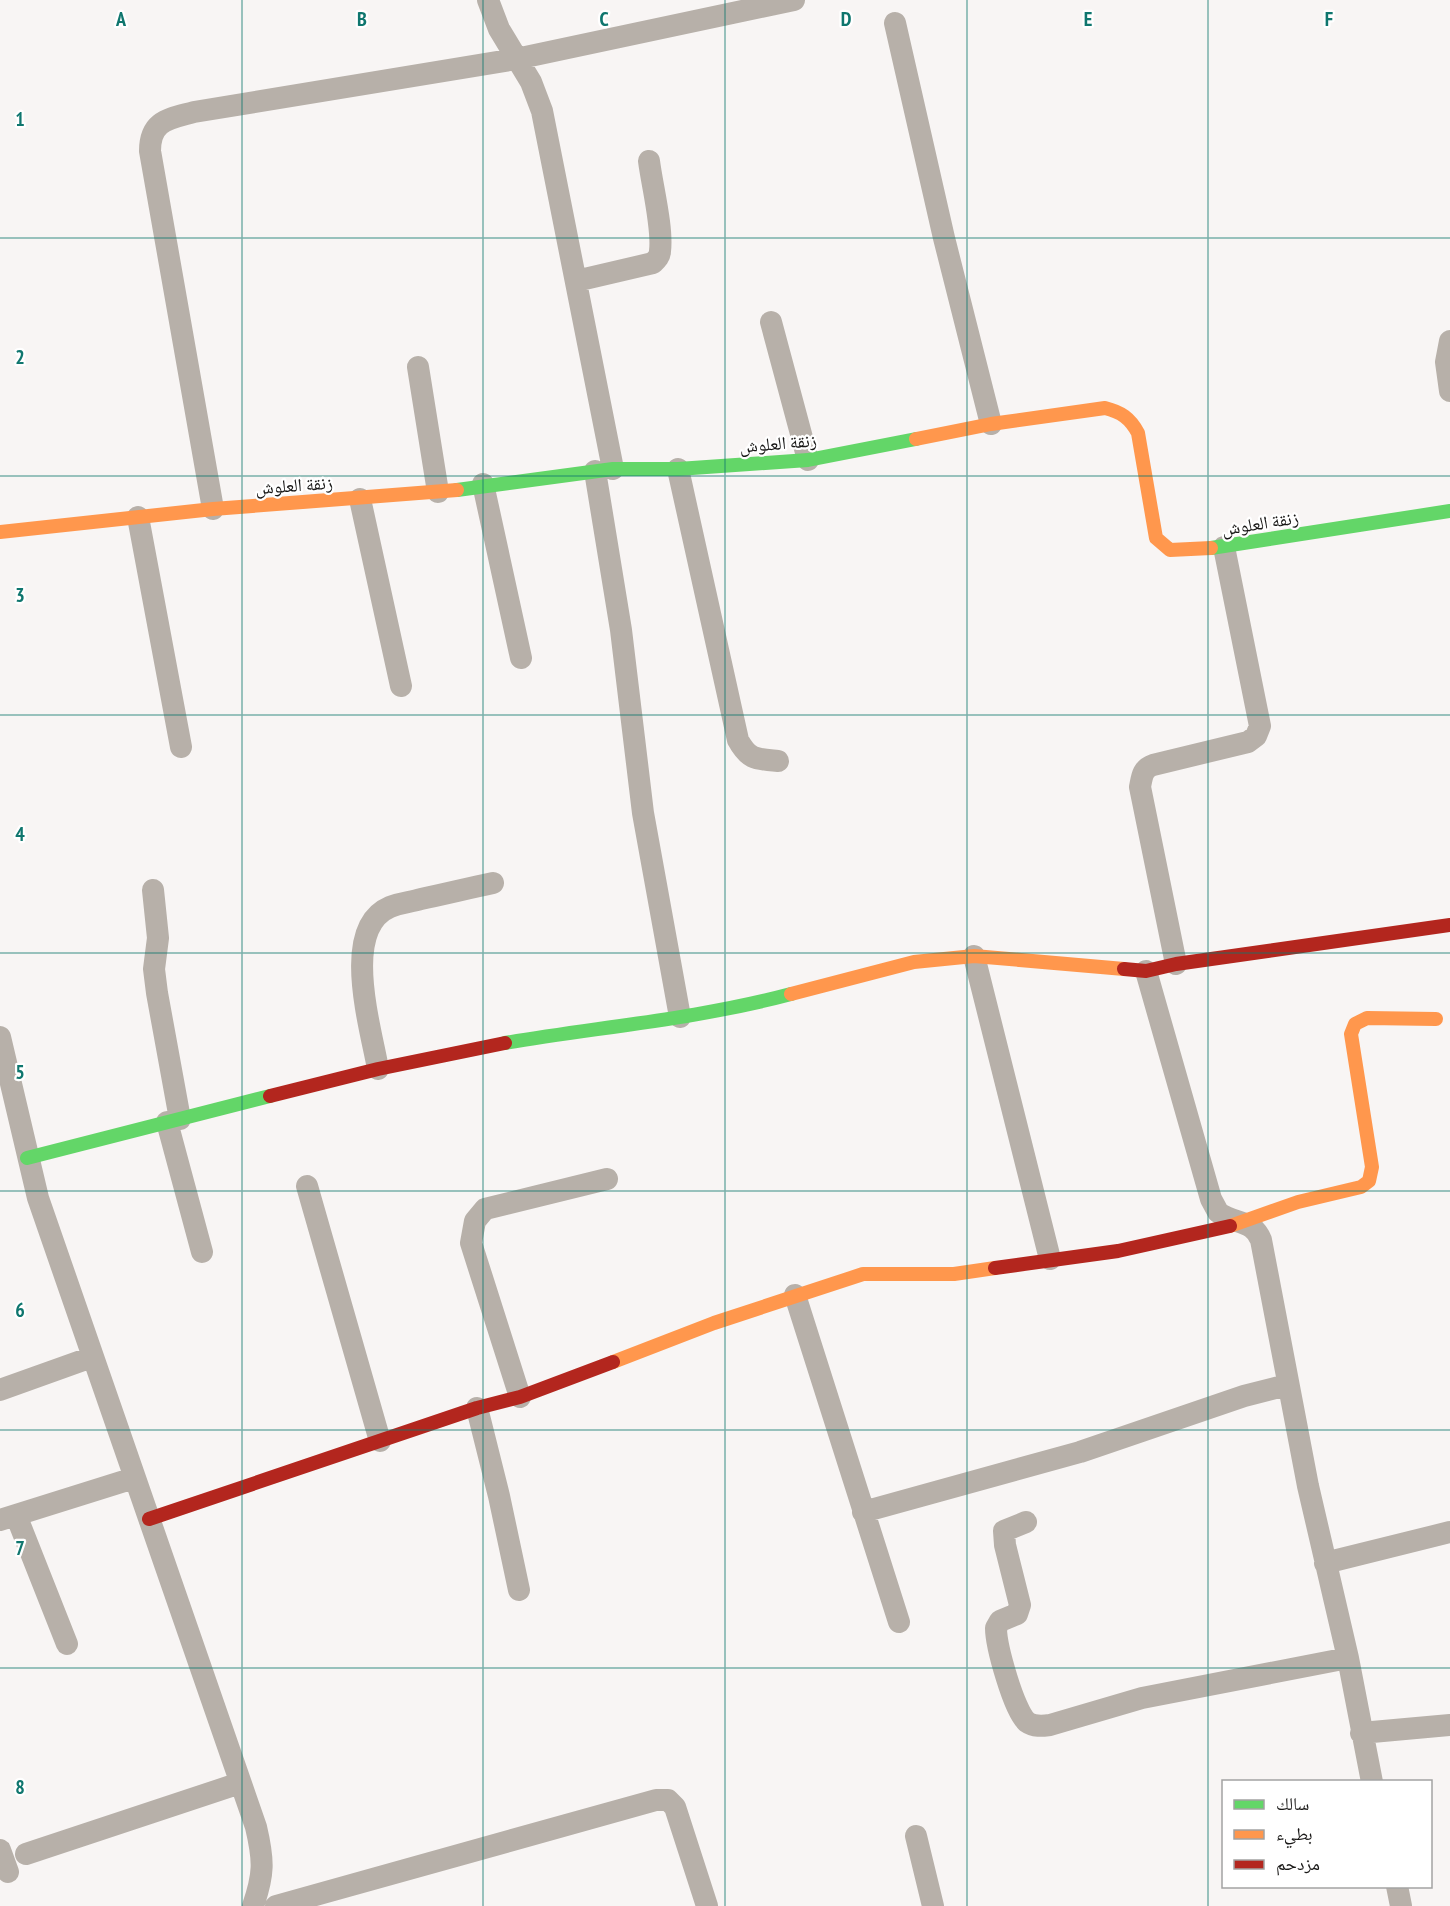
<svg xmlns="http://www.w3.org/2000/svg" width="1450" height="1906" viewBox="0 0 1450 1906" font-family="'PT Sans Narrow','Noto Naskh Arabic',sans-serif">
<style>
.lines{fill:none;stroke-linecap:round;stroke-linejoin:round}
.street{stroke:#b7b0a9;stroke-width:22}
.fast{stroke:#63d668;stroke-width:14}
.slow{stroke:#ff974d;stroke-width:14}
.jam{stroke:#b3261e;stroke-width:14}
.grid{fill:none;stroke:#0f766e;stroke-width:1.5;stroke-opacity:0.55}
.labels{text-anchor:middle;dominant-baseline:central;stroke-width:4.5;stroke-linejoin:round;paint-order:stroke}
.street-label{font-size:18px;fill:#191817;stroke:#fff}
.grid-label{font-size:20px;text-anchor:middle;font-weight:bold;fill:#0f766e;stroke:#fff;stroke-width:4.5;stroke-linejoin:round;paint-order:stroke}
</style>
<rect width="100%" height="100%" fill="#f8f5f4"/>
<g class="lines">
<path class="street" d="M488,0l11,29 32,53 11,29 71,358
M895,23l49,215 47,186
M576,281l77,-18c4,-4 7,-7 7,-12 3,-23 -8,-66 -11,-90
M771,322l37,138
M1450,341l-4,21 4,29
M418,367l20,125
M678,469l60,271c11,20 18,19 40,21
M595,471l26,159 22,183 37,204
M483,484l38,174
M360,499l41,187
M213,509l-63,-358c0,-31 19,-32 44,-39l322,-53 278,-59
M138,517l43,230
M153,890l5,48 -4,31 3,24 23,126
M974,956l76,303
M1176,964l-36,-177c2,-10 2,-18 13,-22l95,-23 8,-6 4,-10 -36,-179
M1146,971l65,228 7,13c16,13 35,7 43,28l47,246 40,172 24,124
M0,1037l38,161 218,629c8,34 8,47 -3,79
M378,1069c-7,-41 -38,-141 12,-162 9,-4 21,-5 31,-8 24,-5 48,-11 72,-16
M167,1122l35,130
M307,1186l73,255
M795,1295l104,327
M0,1390l92,-33
M520,1397l-49,-154 4,-22 10,-12 122,-30
M477,1408l22,88 20,94
M863,1512l217,-60 164,-56 43,-11
M16,1515l51,129
M0,1520l134,-42
M1026,1522l-22,9 1,14 15,60 -3,9 -17,7 -4,7c0,18 18,83 31,94 7,5 15,4 23,3l92,-27 206,-40
M1325,1563l125,-31
M1361,1733l89,-8
M916,1836l17,70
M0,1850l8,22
M26,1854l214,-71
M1397,1886l4,20
M276,1906l380,-106h12l7,7 32,99"/>
<path class="fast" d="M457,490l156,-21h65l130,-9 108,-21
M1211,548l239,-37
M505,1043c95,-16 192,-24 286,-49
M27,1158l243,-62"/>
<path class="slow" d="M916,439l75,-15 114,-16c16,4 25,10 33,25l18,105 14,12 41,-2
M0,532l213,-23 244,-19
M791,994l123,-32 60,-6 150,13
M1230,1226l68,-24 63,-15 8,-6 3,-14 -21,-133 4,-10 12,-6 69,1
M613,1362l101,-39 149,-49h91l41,-6"/>
<path class="jam" d="M1124,969l22,2 30,-7 274,-39
M270,1096l108,-27 127,-26
M995,1268l123,-17 112,-25
M149,1519l328,-111 43,-11 93,-35"/>
</g>
<path class="grid" d="M242,0v1906M483,0v1906M725,0v1906M967,0v1906M1208,0v1906M0,238h1450M0,476h1450M0,715h1450M0,953h1450M0,1191h1450M0,1430h1450M0,1668h1450"/>
<g class="labels">
<g class="street-label">
<text transform="translate(778 443) rotate(-5)">زنقة العلوش</text>
<text transform="translate(294 485) rotate(-4)">زنقة العلوش</text>
<text transform="translate(1260 523) rotate(-9)">زنقة العلوش</text>
</g>
</g>
<g class="grid-label">
<text x="121" y="26">A</text>
<text x="362" y="26">B</text>
<text x="604" y="26">C</text>
<text x="846" y="26">D</text>
<text x="1088" y="26">E</text>
<text x="1329" y="26">F</text>
<text x="20" y="126">1</text>
<text x="20" y="364">2</text>
<text x="20" y="602">3</text>
<text x="20" y="841">4</text>
<text x="20" y="1079">5</text>
<text x="20" y="1317">6</text>
<text x="20" y="1555">7</text>
<text x="20" y="1794">8</text>
</g>
<rect x="1222" y="1780" width="210" height="108" fill="#ffffff" stroke="#a3a3a2" stroke-width="1.5"/>
<rect x="1234" y="1800" width="30" height="9" fill="#63d668" stroke="#a3a3a2" stroke-width="1.5"/>
<text x="1276" y="1810" font-size="18" fill="#191817">سالك</text>
<rect x="1234" y="1830" width="30" height="9" fill="#ff974d" stroke="#a3a3a2" stroke-width="1.5"/>
<text x="1276" y="1840" font-size="18" fill="#191817">بطيء</text>
<rect x="1234" y="1860" width="30" height="9" fill="#b3261e" stroke="#a3a3a2" stroke-width="1.5"/>
<text x="1276" y="1870" font-size="18" fill="#191817">مزدحم</text>
</svg>
